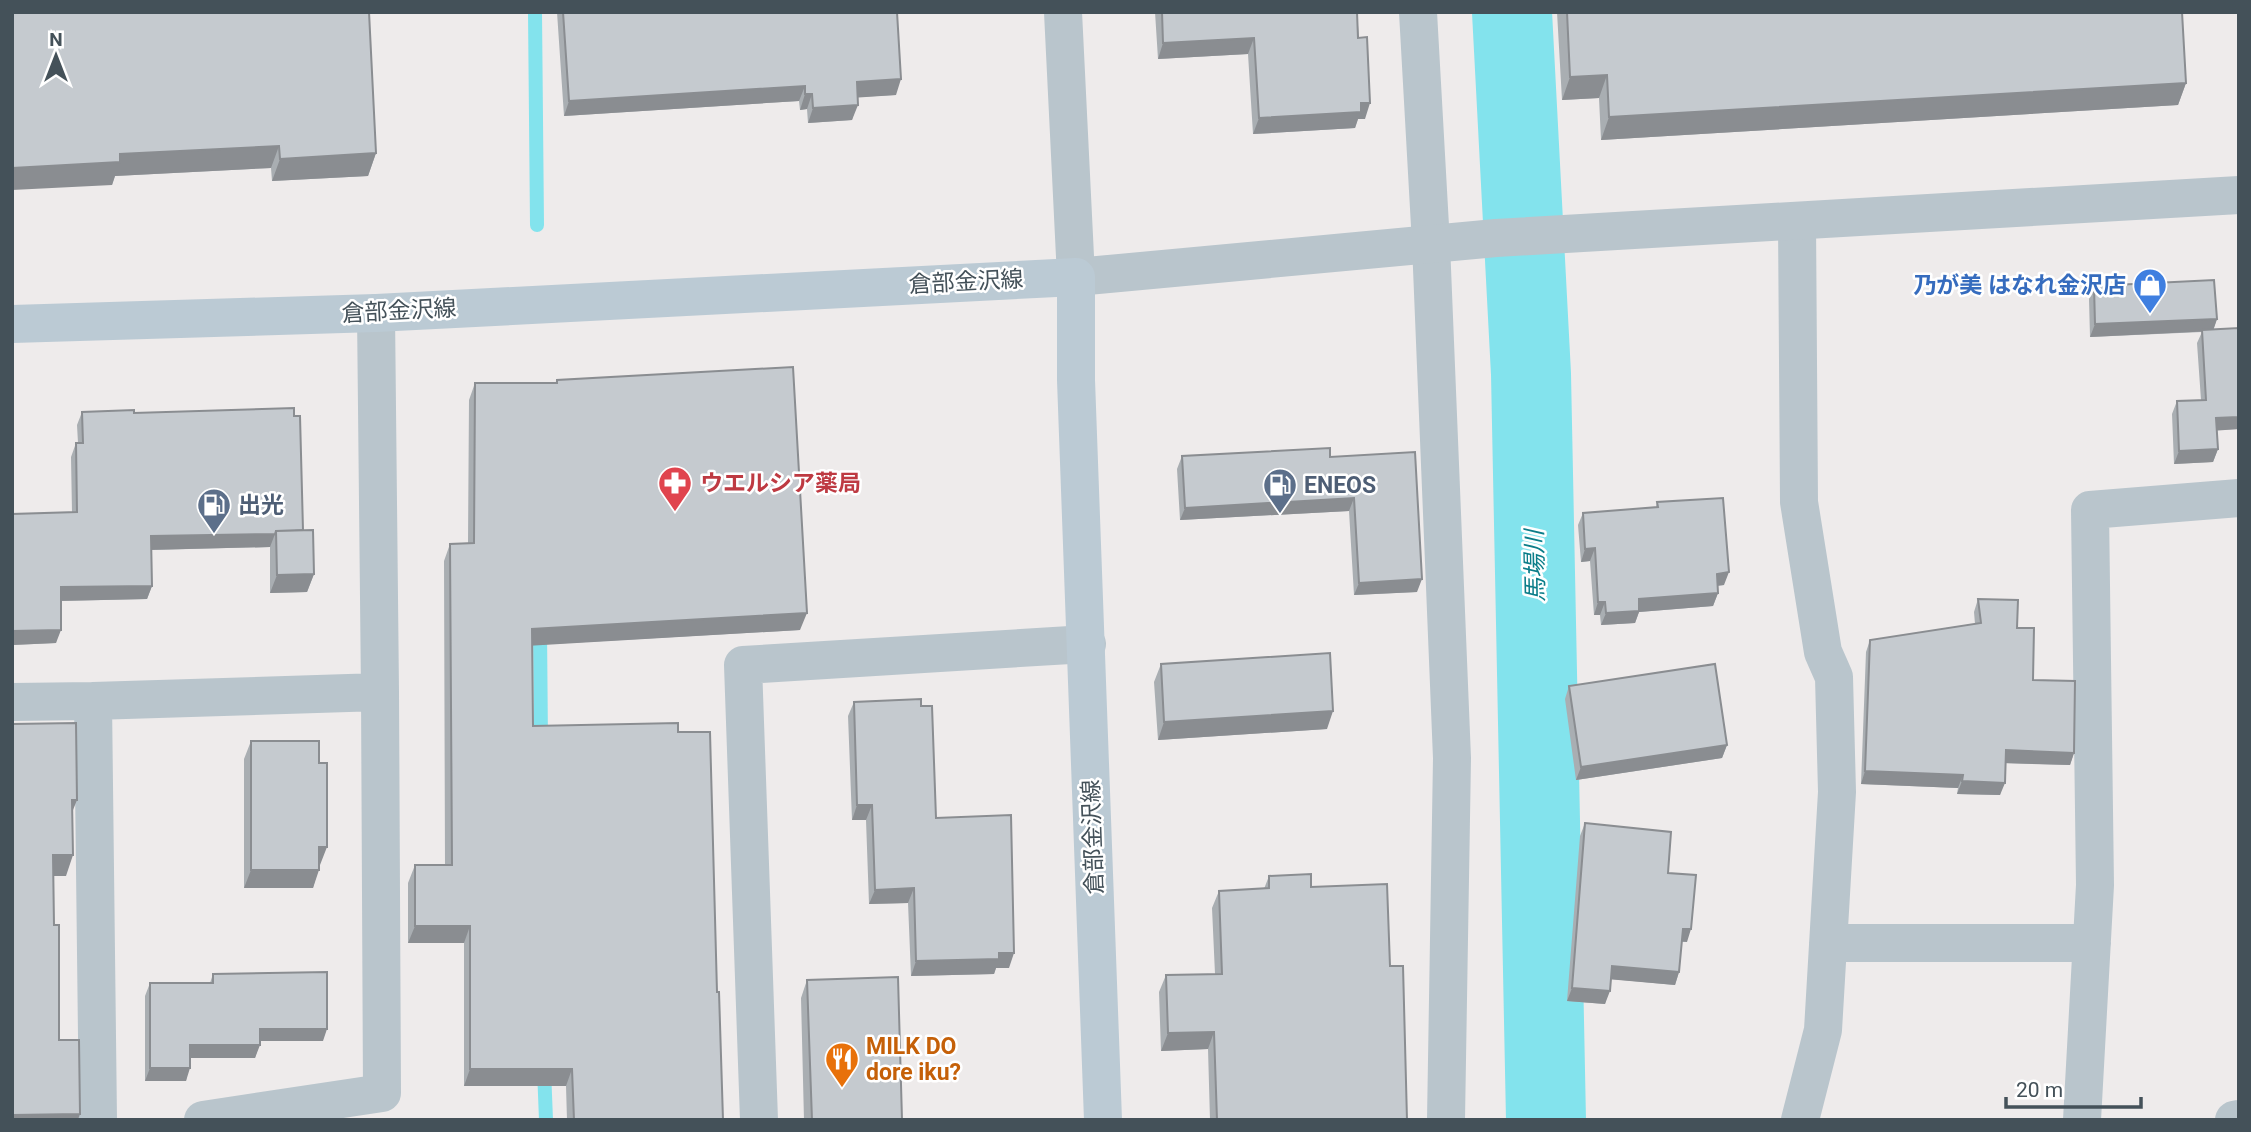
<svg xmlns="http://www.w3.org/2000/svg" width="2251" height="1132" viewBox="0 0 2251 1132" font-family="Roboto,'Noto Sans JP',sans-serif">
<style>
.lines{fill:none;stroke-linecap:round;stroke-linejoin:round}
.stream{stroke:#83e3ed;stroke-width:14}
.river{stroke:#83e3ed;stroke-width:80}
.minor{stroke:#b9c5cc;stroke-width:38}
.tertiary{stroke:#b9c5cc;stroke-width:38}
.secondary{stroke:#bbcad4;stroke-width:38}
.wall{fill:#a9aeb2}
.shaded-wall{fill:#8a8d91}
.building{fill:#c5cacf;stroke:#8a8d91;stroke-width:2}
.labels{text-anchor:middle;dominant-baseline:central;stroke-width:5;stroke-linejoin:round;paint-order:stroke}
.street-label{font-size:23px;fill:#445159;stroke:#fff}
.shop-label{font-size:23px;font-weight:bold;fill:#366cbe;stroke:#fff;text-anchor:end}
.health-label{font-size:23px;font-weight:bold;fill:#be3a42;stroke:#fff;text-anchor:start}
.service-label{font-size:23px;font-weight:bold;fill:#4e5e75;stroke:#fff;text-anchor:start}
.food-label{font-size:23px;font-weight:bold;fill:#c56008;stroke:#fff;text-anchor:start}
.water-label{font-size:24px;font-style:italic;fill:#0b7d89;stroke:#fff}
</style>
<rect width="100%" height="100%" fill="#eeebeb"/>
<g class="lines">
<path class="stream" d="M535,12l2,213
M540,628l1,116
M544,1069l2,51"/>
<path class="river" d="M1512,12l19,362 15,746"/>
<path class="minor" d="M1418,12l13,232 21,514 -6,362
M1797,221l2,281 24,150 11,25 3,115 -14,238 -23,90
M93,701l287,-9
M12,702l81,-1 5,419
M1828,943h264
M203,1120l179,-27 -2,-401 -4,-379
M759,1120l-16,-455 344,-21
M2082,1120l13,-235 -5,-375 149,-12
M2234,1120l5,-1"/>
<path class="tertiary" d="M1063,12l13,265 420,-39 743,-43"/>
<path class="secondary" d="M12,324l364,-11 700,-36v103l27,740"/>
</g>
<path class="wall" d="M12,12l364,141 -8,23 -96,5 -1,-13 -156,8 -3,9z
M557,12h340l-1,83 -38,2 -6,23 -44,3 -1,-14 -7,1 -1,-9 -235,15z
M1155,12h202l8,107h-7l-3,9 -102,6 -5,-80 -90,5z
M1557,12h625l4,71 -8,22 -577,35 -2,-42 -37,2z
M2094,286l123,33 -4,11 26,-2v101l-22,1 1,19 -5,13 -39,2 -2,-50 5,-13 24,-1 -4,-57 5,-11 -112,5 -1,-38z
M557,380l243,250 -268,15 1,81 145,6 39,260 6,128h-156l-1,-34h-102v-143h-56v-60l7,-18h30l-1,-304 6,-17 18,-1 1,-143 6,-17h80z
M82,412l52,1 169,117 11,44 -7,18 -37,1v-46l-119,3 1,36 -5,13 -86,2 -5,42 -44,2v-131l60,-2 -1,-55 5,-14h2l-1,-18z
M1182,456l148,1 87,135 -63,3 -5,-84 -169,9 -3,-51z
M1657,502l67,83 -6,1v7l-5,13 -74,6 -4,11 -34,2 -1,-10h-6l-4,-54 -9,1 -3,-37 5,-12 73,-6z
M1978,599l39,29 16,52 41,73 -4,12 -64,-2 -6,32 -43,-1 1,-6 -97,-4 5,-132 4,-12 105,-16 -1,-12z
M1161,664l166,65 -169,11 -4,-58z
M1569,686l158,59 -5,13 -146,22 -11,-81z
M854,702l67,4 15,112 73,150h-13l-2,6 -83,2 -3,-73 -39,1 -3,-84h-14l-4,-104z
M251,741l69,124h-1l-6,23h-69v-129z
M1585,823l83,50 19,69h-5l-3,30 -4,13 -64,-6 -6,25 -38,-3 13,-165z
M1269,876l42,11 79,79 17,154h-197l-2,-71 -47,2 -2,-59 7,-17 49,-1 -3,-66 7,-17 45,-2z
M213,974l110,67h-63l-5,17h-65l-4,23h-41v-85l5,-13h60z
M807,980l95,140h-98l-3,-122z"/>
<path class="shaded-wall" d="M1254,38l-6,16 -90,5 5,-16z
M1607,75l-8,23 -37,2 8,-23z
M901,79l-5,16 -45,3 6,-16z
M2186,83l-8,22 -577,35 8,-23z
M805,86l-6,15 -235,15 5,-15z
M805,94h7l-5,15 -7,1z
M1361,103h9l-5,16h-7l-3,9 -102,6 6,-16z
M858,105l-6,15 -44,3 5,-15z
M279,146l-8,22 -156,8 -3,9 -100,5v-22l108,-14z
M376,153l-8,23 -96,5 8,-22z
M2217,319l-4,12 -123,6 5,-13z
M2239,417v12l-28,2 5,-13z
M2218,449l-5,13 -39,2 5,-13z
M1354,498l-5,13 -169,9 5,-12z
M275,534l-5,13 -124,3 5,-14z
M1595,548l-5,13 -9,1 4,-13z
M1729,572l-5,13 -12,1 5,-12z
M314,574l-7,18 -37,1 7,-18z
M1422,579l-5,13 -63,3 5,-12z
M152,586l-5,13 -91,2 5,-14z
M1718,593l-5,13 -74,6 -4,11 -34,2 5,-12 33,-14z
M1598,602h7l-5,13h-6z
M807,613l-7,17 -274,16 6,-17z
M61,630l-5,13 -44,2v-14z
M1333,711l-6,18 -169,11 6,-18z
M1727,745l-5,13 -146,22 5,-13z
M2006,750l68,3 -4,12 -69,-2z
M1865,771l98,4 -5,13 -97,-4z
M1962,781l43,2 -5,12 -43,-1z
M72,800h5l-8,20z
M857,805h15l-6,15h-14z
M319,847h8l-7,18h-7z
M53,855h20l-7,21h-20z
M251,870h68l-6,18h-69z
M914,888l-6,15 -39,1 6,-14z
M415,926h55l-6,17h-56z
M1683,929h8l-4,13 -8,-1z
M999,953h15l-5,15h-13l-2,6 -83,2 5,-15z
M1612,966l67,6 -4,13 -68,-6z
M1572,988l38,3 -5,13 -38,-3z
M260,1029h67l-4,12h-68z
M1214,1032l-6,17 -47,2 7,-18z
M190,1045h70l-5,13h-69z
M150,1068h40l-4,13h-41z
M470,1069h102l-6,17h-102z
M80,1114l-2,6h-66v-5z"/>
<path class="building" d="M12,12h357l7,141 -96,6 -1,-13 -159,8v8l-108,6z
M563,12h334l4,67 -44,3 1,23 -45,3 -1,-14h-7v-8l-236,15z
M1162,12h195l1,26 9,-1 3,66h-9v9l-102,6 -5,-80 -91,5z
M1567,12h615l4,71 -577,34 -2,-42 -37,2z
M2214,280l3,39 -122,5 -1,-38z
M2239,328v89l-23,1 2,31 -39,2 -2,-50 29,-1 -4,-70z
M793,367l14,246 -275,16 1,97 145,-3v9h32l7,260h2l4,128h-149l-2,-51h-102v-143h-55v-61h37l-2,-321 24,-1 1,-160h82v-3z
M294,408v8h6l3,114 -27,1 -1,3 -124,2 1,50 -91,1v43l-49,1v-117l65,-2 -1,-69h7l-1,-31 52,-2v3z
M1330,448v9l85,-5 7,127 -63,4 -5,-85 -169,10 -3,-52z
M1723,498l6,74 -12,2 1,19 -79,6v12l-33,2 -1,-11h-7l-3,-54 -10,1 -2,-36 75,-6 -1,-5z
M313,530l1,44 -37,1 -1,-44z
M1978,599l40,1 -1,28h17l-1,52 42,1 -1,72 -68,-3 -1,33 -43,-2 1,-6 -98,-4 5,-131 111,-17z
M1330,653l3,58 -169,11 -3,-58z
M1715,664l12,81 -146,22 -12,-81z
M921,699v7h11l4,112 75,-3 3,138h-15v6l-83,2 -2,-73 -39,2 -3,-85h-15l-3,-103z
M76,723l1,77h-5l1,55h-20l1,70h5v115h20l1,74 -68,1v-391z
M251,741h68v22h8v84h-8v23h-68z
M1585,823l86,9 -3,41 28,2 -5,54h-8l-4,43 -67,-6 -2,25 -38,-3z
M1311,874v13l76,-3 3,82h13l4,154h-190l-3,-88 -46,1 -2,-58 56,-1 -3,-83 50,-3v-12z
M327,972v57h-67v16h-70v23h-40v-85h63v-9z
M898,977l4,143h-90l-5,-140z"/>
<defs>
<g id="shop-pin" transform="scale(1.75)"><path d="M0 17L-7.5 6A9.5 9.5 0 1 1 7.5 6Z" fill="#3f7fe0" stroke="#fff"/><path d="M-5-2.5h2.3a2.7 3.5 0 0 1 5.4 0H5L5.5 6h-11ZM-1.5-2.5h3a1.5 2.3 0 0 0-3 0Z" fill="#fff"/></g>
<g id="pharmacy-pin" transform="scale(1.75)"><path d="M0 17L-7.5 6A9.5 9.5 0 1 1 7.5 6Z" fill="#e0444e" stroke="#fff"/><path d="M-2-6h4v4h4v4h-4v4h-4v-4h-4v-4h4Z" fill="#fff"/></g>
<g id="fuel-pin" transform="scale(1.75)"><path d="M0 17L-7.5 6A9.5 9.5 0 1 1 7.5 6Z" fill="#5c6f8a" stroke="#fff"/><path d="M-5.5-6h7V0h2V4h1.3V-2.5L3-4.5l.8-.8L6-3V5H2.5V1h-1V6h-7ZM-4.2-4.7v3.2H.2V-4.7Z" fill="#fff"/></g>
<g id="restaurant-pin" transform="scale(1.75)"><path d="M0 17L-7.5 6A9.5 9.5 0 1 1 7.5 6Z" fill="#e8710a" stroke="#fff"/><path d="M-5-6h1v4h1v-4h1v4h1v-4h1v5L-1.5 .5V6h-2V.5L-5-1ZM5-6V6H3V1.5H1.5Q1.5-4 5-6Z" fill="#fff"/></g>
</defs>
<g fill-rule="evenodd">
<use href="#shop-pin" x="2150" y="285"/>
<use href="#pharmacy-pin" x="675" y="483"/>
<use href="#fuel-pin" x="1280" y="485"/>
<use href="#fuel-pin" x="214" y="505"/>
<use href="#restaurant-pin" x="842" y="1059"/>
</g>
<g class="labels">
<g class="street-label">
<text transform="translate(966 282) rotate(-3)">倉部金沢線</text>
<text transform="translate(399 311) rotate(-3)">倉部金沢線</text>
<text transform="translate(1093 837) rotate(-92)">倉部金沢線</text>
</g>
<g class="shop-label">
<text x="2126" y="285">乃が美 はなれ金沢店</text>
</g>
<g class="health-label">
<text x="700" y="483">ウエルシア薬局</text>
</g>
<g class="service-label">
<text x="1304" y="485">ENEOS</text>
<text x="238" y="505">出光</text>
</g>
<g class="food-label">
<text x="866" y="1046">MILK DO<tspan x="866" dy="26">dore iku?</tspan></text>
</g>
<g class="water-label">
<text transform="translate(1535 566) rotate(-91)">馬場川</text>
</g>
</g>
<rect width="2251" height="1132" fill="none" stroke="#445159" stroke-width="28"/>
<g transform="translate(56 56)" stroke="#ffffff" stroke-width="5" paint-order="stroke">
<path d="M0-5L12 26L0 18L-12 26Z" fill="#445159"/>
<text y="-10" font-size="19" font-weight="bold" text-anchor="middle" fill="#445159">N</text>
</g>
<path d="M2006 1097v10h135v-10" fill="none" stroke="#445159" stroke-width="3.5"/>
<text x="2016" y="1097" font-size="21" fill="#445159" stroke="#ffffff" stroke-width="5" paint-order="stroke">20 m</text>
</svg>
